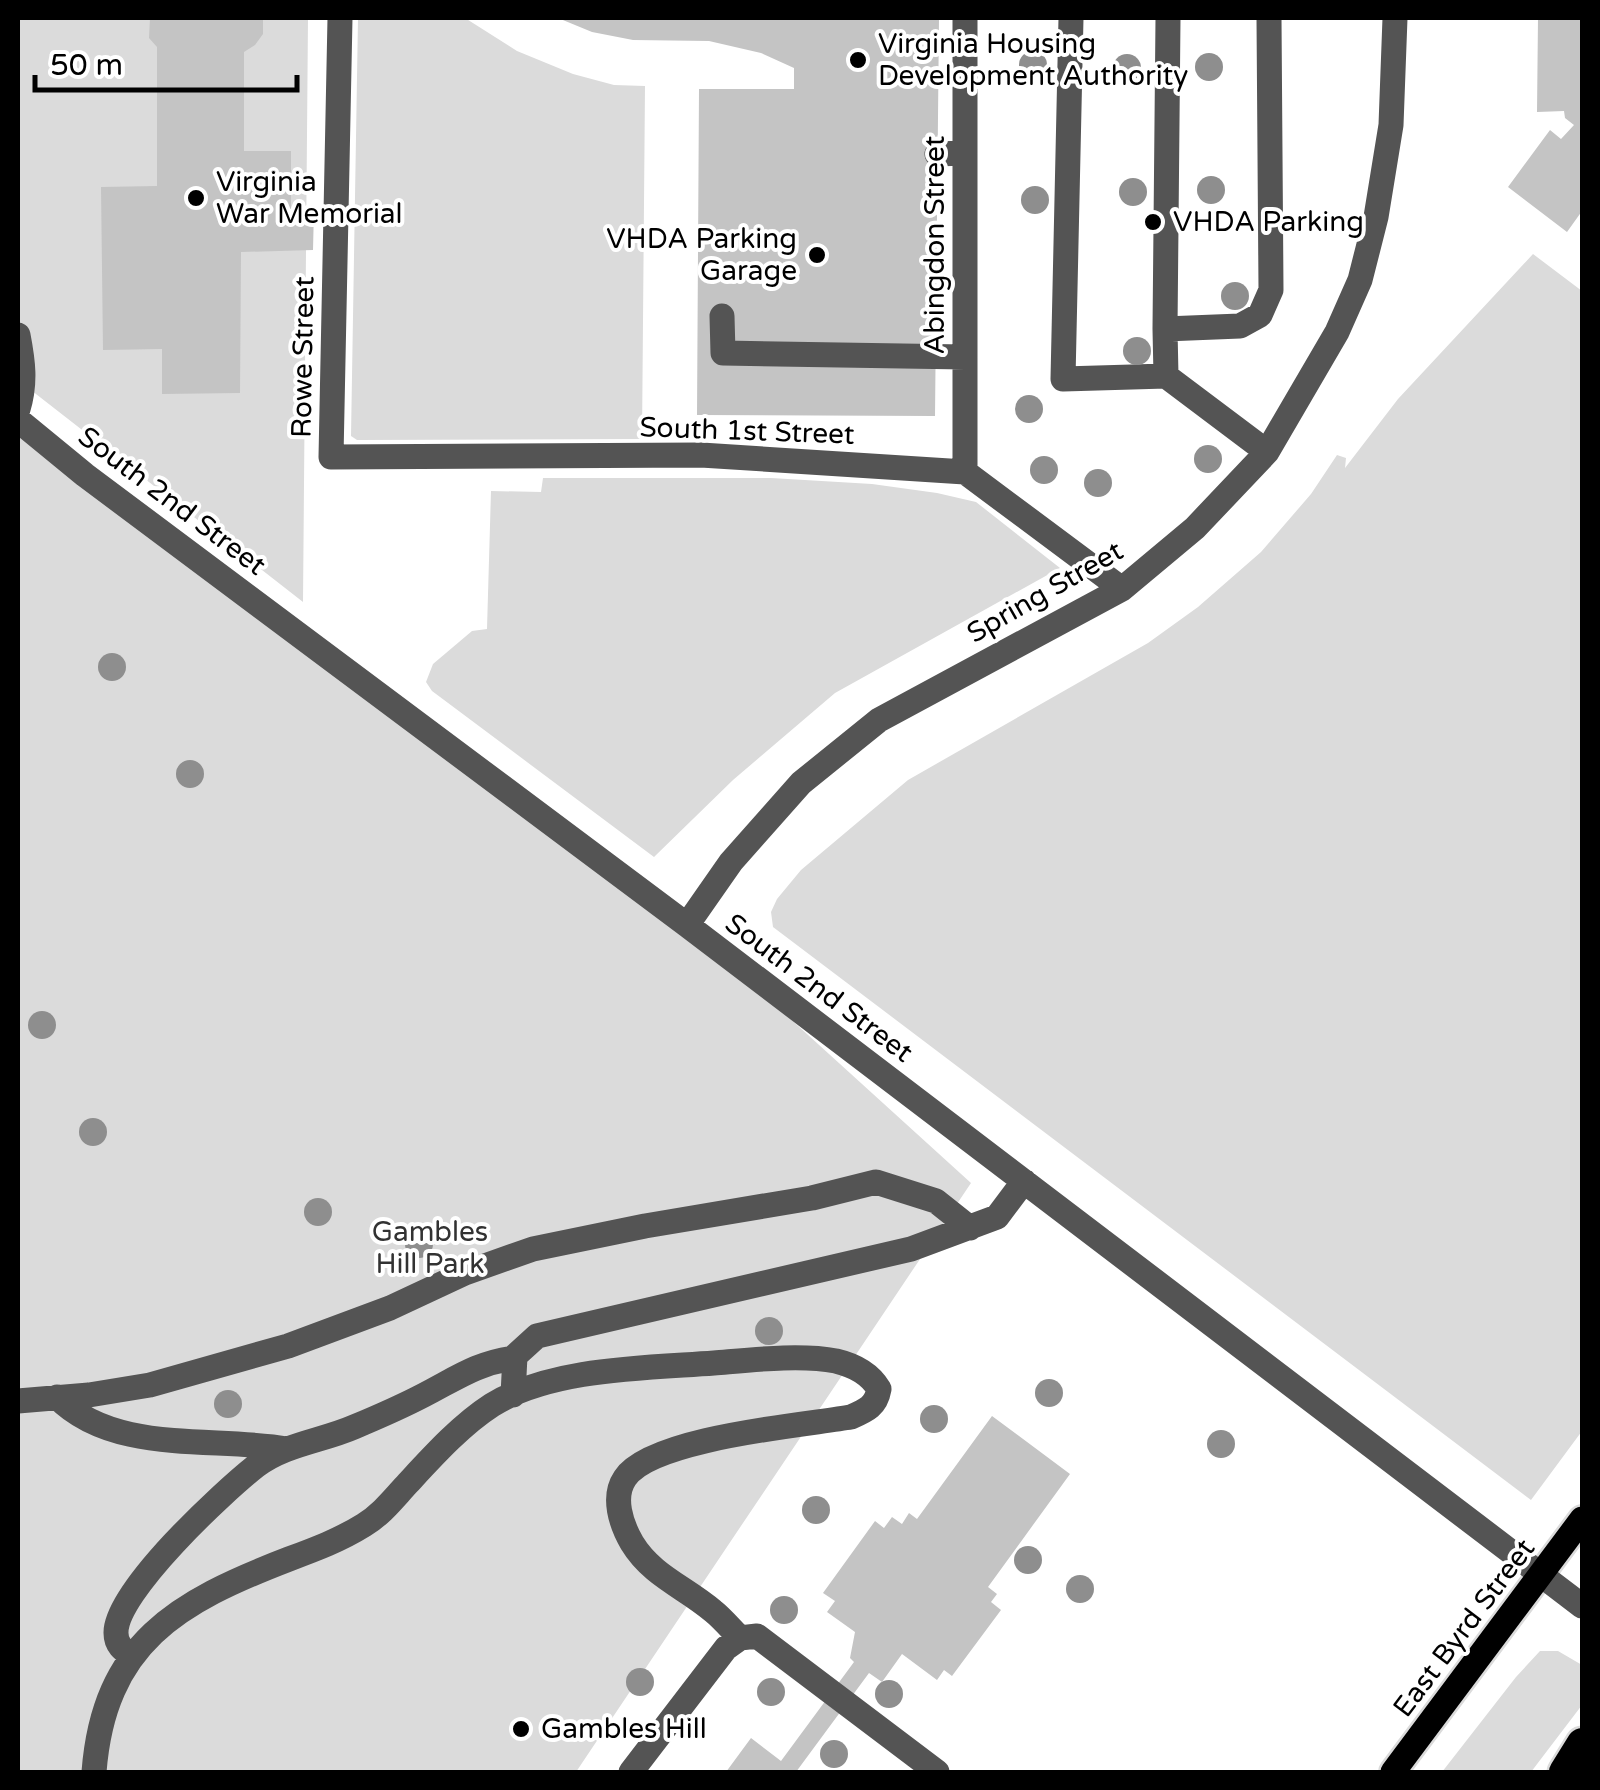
<svg xmlns="http://www.w3.org/2000/svg" width="1600" height="1790" viewBox="0 0 1600 1790" font-family="'Varela Round',sans-serif">
<style>
.green{fill:#dbdbdb}
.building{fill:#c4c4c4}
.lines{fill:none;stroke-linecap:round;stroke-linejoin:round}
.major-casing{stroke:#dbdbdb;stroke-width:30}
.highway-casing{stroke:#dbdbdb;stroke-width:35}
.minor{stroke:#545454;stroke-width:25}
.major{stroke:#000;stroke-width:25}
.highway{stroke:#000;stroke-width:30}
.tree{fill:#8e8e8e}
.poi-dot{fill:#000;stroke:#fff;stroke-width:4}
.labels{text-anchor:middle;dominant-baseline:central;stroke-width:8;stroke-linejoin:round;paint-order:stroke}
.poi-label{font-size:28px;fill:#000;stroke:#fff;text-anchor:start}
.street-label{font-size:28px;fill:#000;stroke:#fff}
.park-label{font-size:28px;fill:#323232;stroke:#fff}
</style>
<rect width="100%" height="100%" fill="#fff"/>
<path class="green" d="M18,18h290l-5,584 -285,-222z
M358,18h107l52,33 56,23 41,11 31,1 -3,353 -285,1 -6,-4z
M1533,254l49,37v1140l-51,69 -758,-573 -2,-15 6,-13 24,-29 107,-90 240,-137 50,-36 63,-55 50,-58 26,-39 9,3 -1,10 53,-69z
M18,420l669,505 284,258 -395,589h-558z
M543,478h228l101,6 65,9 39,9 84,66 -225,125 -102,87 -79,77 -222,-166 -6,-9 7,-18 39,-33 15,-2 4,-138 50,1z
M1540,1651h18l24,14v40l-51,67h-89l74,-95z"/>
<path class="building" d="M150,18h113v16l-8,11 -11,7v99h47v58h23l-1,41 -72,2 -1,141 -78,1v-45l-59,1 -2,-163 56,-1v-139l-8,-9z
M558,18h381l-4,398 -238,-1 2,-326h95v-21l-33,-15 -52,-12 -76,-1 -41,-8z
M1538,18h44v193l-15,21 -59,-45 42,-57 11,9 13,-14 -9,-7 -1,-7 -27,1z
M992,1416l78,58 -82,113 9,7 -6,8 10,8 -49,66 -8,-6 -7,10 -35,-26 -20,28 -13,-9 -73,99h-70l25,-34 30,23 73,-99 -4,-4 5,-26 -28,-20 8,-11 -12,-8 52,-72 9,7 8,-11 10,7 7,-11 8,6z"/>
<g class="lines">
<g class="major-casing">
<path id="major" d="M1393,1772l189,-253"/>
</g>
<g class="highway-casing">
<path id="highway" d="M1564,1772l18,-29"/>
</g>
<path class="minor" d="M340,18l-9,439 370,-2 264,17 157,117
M965,18v454
M1071,18l-8,361 103,-3 101,76
M937,154l28,-1
M722,316l1,37 242,4
M1165,329l3,-311
M18,335c5,26 8,48 0,74
M1166,376l-1,-47 75,-3 20,-11 11,-25 -2,-272
M18,420l67,55 602,450 895,681
M687,925l44,-63 70,-79 78,-63 243,-131 73,-61 72,-76 70,-120 23,-52 16,-63 15,-92 4,-107
M513,1395l2,-39 22,-20 374,-87 86,-32 27,-36
M57,1397c57,58 158,39 230,52
M18,1401l71,-6 61,-10 138,-39 102,-38 75,-35 68,-24 112,-23 167,-28 64,-16 60,19 34,27
M132,1656c-9,-6 -16,-11 -16,-23 -1,-41 107,-141 140,-167 29,-22 66,-25 98,-39 24,-10 47,-20 70,-32 33,-17 53,-32 90,-37
M94,1772c10,-129 83,-170 195,-213 27,-10 51,-19 75,-34 18,-11 30,-27 44,-42 25,-27 53,-58 84,-78 59,-37 154,-37 222,-42 36,-3 86,-9 122,-2 17,4 34,13 43,28 -3,17 -12,21 -28,28 -47,8 -200,21 -226,61 -13,19 -4,46 7,65 20,33 53,44 81,68 10,8 18,18 27,27
M631,1772l95,-124 14,-10 17,-2 180,136"/>
<use href="#major" class="major"/>
<use href="#highway" class="highway"/>
</g>
<g class="tree">
<circle cx="1033" cy="65" r="14"/>
<circle cx="1209" cy="67" r="14"/>
<circle cx="1127" cy="68" r="14"/>
<circle cx="1211" cy="190" r="14"/>
<circle cx="1133" cy="192" r="14"/>
<circle cx="1035" cy="200" r="14"/>
<circle cx="1235" cy="296" r="14"/>
<circle cx="1137" cy="351" r="14"/>
<circle cx="1029" cy="409" r="14"/>
<circle cx="1208" cy="459" r="14"/>
<circle cx="1044" cy="470" r="14"/>
<circle cx="1098" cy="483" r="14"/>
<circle cx="112" cy="667" r="14"/>
<circle cx="190" cy="774" r="14"/>
<circle cx="42" cy="1025" r="14"/>
<circle cx="93" cy="1132" r="14"/>
<circle cx="318" cy="1212" r="14"/>
<circle cx="419" cy="1244" r="14"/>
<circle cx="769" cy="1331" r="14"/>
<circle cx="1049" cy="1393" r="14"/>
<circle cx="228" cy="1404" r="14"/>
<circle cx="934" cy="1419" r="14"/>
<circle cx="1221" cy="1444" r="14"/>
<circle cx="816" cy="1510" r="14"/>
<circle cx="1028" cy="1560" r="14"/>
<circle cx="1080" cy="1589" r="14"/>
<circle cx="784" cy="1610" r="14"/>
<circle cx="640" cy="1682" r="14"/>
<circle cx="771" cy="1692" r="14"/>
<circle cx="889" cy="1694" r="14"/>
<circle cx="834" cy="1754" r="14"/>
</g>
<g class="poi-dot">
<circle cx="858" cy="60" r="10"/>
<circle cx="196" cy="198" r="10"/>
<circle cx="1153" cy="222" r="10"/>
<circle cx="817" cy="255" r="10"/>
<circle cx="521" cy="1729" r="10"/>
</g>
<g class="labels">
<g class="poi-label">
<text x="878" y="44">Virginia Housing<tspan x="878" dy="32">Development Authority</tspan></text>
<text x="216" y="182">Virginia<tspan x="216" dy="32">War Memorial</tspan></text>
<text x="1173" y="222">VHDA Parking</text>
<text x="797" y="239" text-anchor="end">VHDA Parking<tspan x="797" dy="32">Garage</tspan></text>
<text x="541" y="1729">Gambles Hill</text>
</g>
<g class="street-label">
<text transform="translate(935 245) rotate(-90)">Abingdon Street</text>
<text transform="translate(303 357) rotate(-89)">Rowe Street</text>
<text transform="translate(747 431) rotate(2)">South 1st Street</text>
<text transform="translate(172 501) rotate(37)">South 2nd Street</text>
<text transform="translate(1045 592) rotate(-30)">Spring Street</text>
<text transform="translate(819 988) rotate(37)">South 2nd Street</text>
<text transform="translate(1464 1628) rotate(-53)">East Byrd Street</text>
</g>
<g class="park-label">
<text x="430" y="1232">Gambles<tspan x="430" dy="32">Hill Park</tspan></text>
</g>
</g>
<rect width="1600" height="1790" fill="none" stroke="#000000" stroke-width="40"/>
<path d="M35 75v15h262v-15" fill="none" stroke="#000000" stroke-width="5"/>
<text x="50" y="75" font-size="30" fill="#000000" stroke="#ffffff" stroke-width="8" paint-order="stroke">50 m</text>
</svg>
